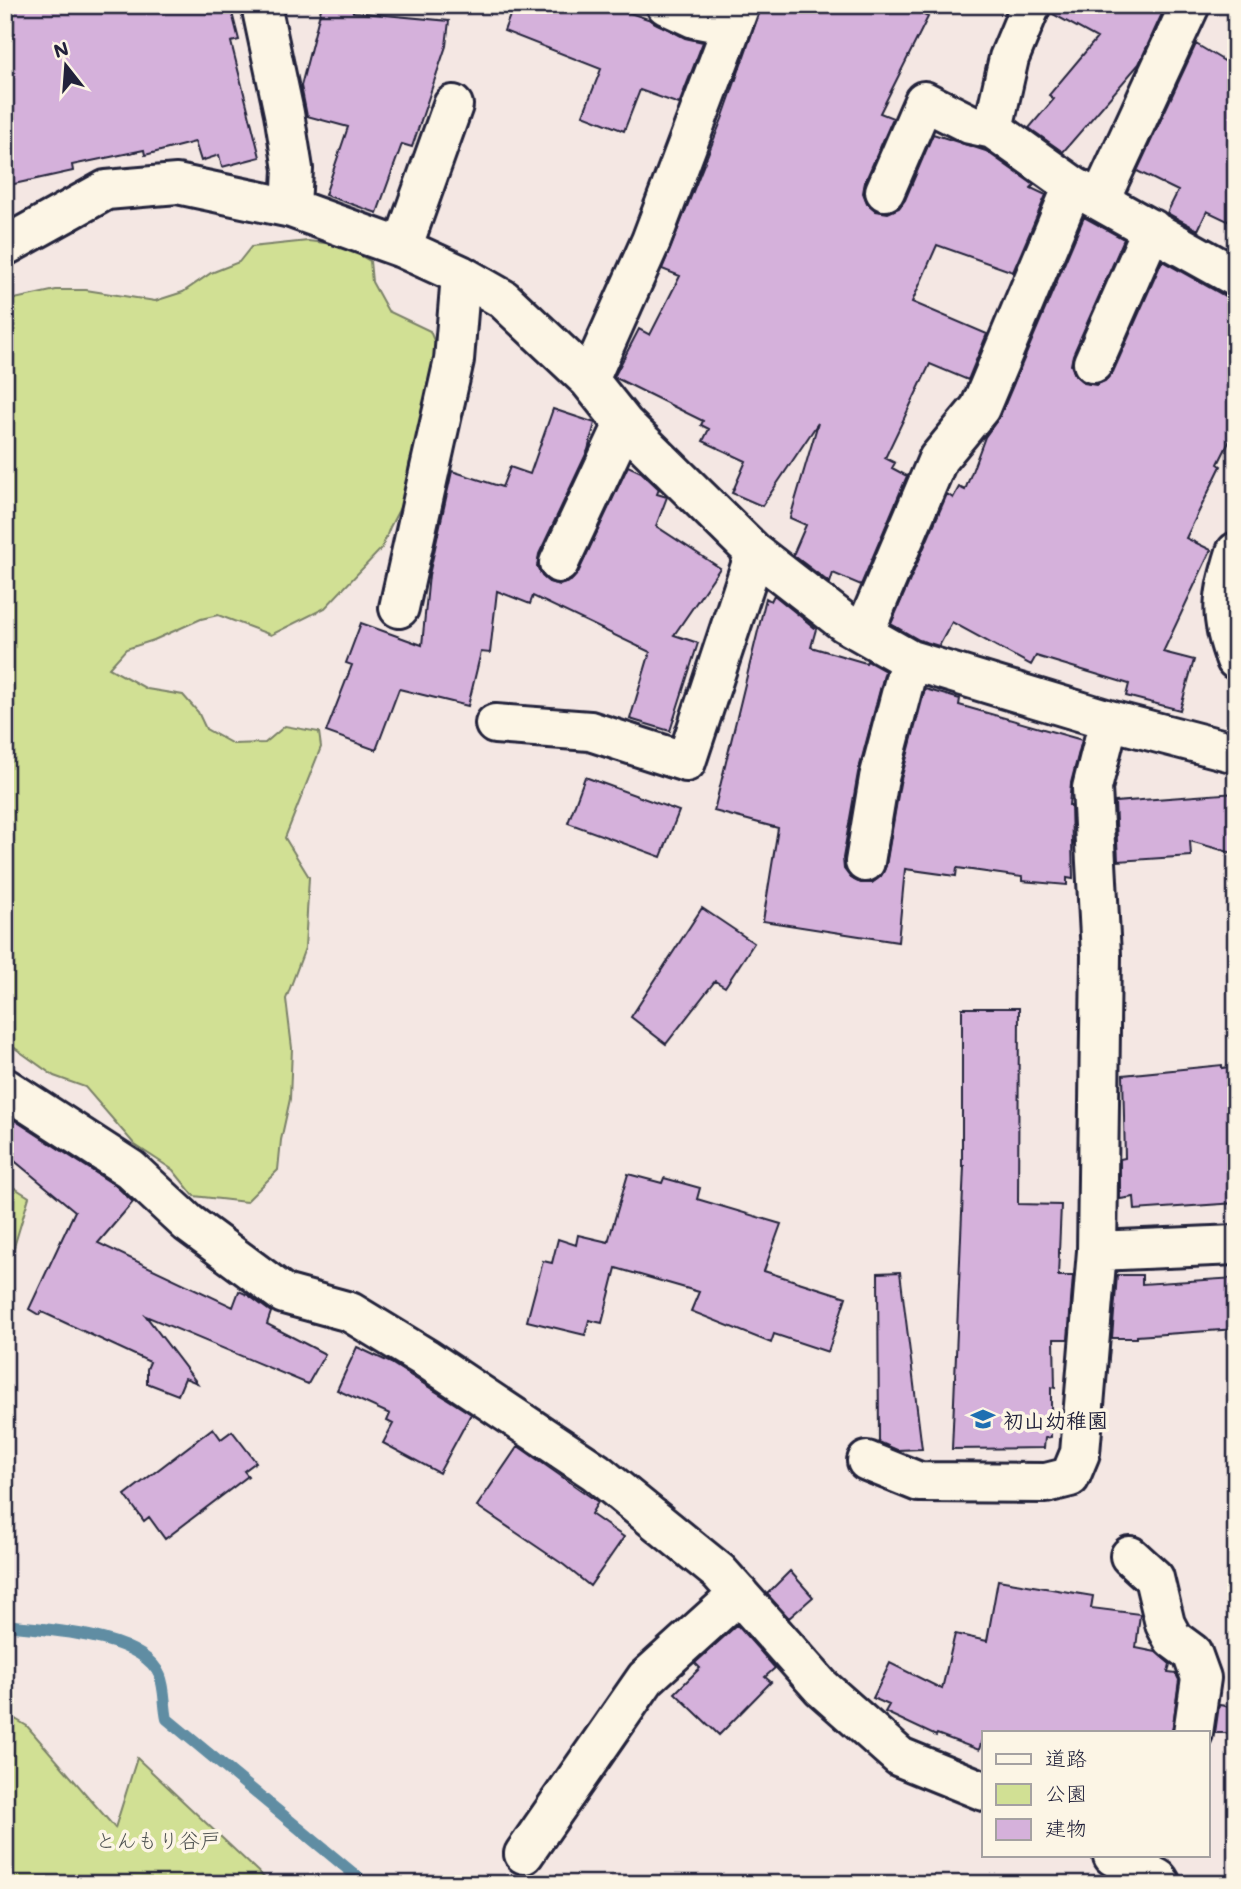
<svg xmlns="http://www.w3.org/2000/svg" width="1241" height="1889" viewBox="0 0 1241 1889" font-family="Mali,'Klee One',sans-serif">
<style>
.green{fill:#d1e094;stroke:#7a8168;stroke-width:2}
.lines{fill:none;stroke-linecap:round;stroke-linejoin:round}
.stream{stroke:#608da3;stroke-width:12}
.building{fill:#d5b1db;stroke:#22223b;stroke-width:2}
.minor-casing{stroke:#22223b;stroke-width:44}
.minor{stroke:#fcf5e5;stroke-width:38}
.labels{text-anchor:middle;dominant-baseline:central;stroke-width:7;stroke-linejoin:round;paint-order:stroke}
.poi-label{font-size:21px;font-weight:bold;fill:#22223b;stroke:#fcf5e5;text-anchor:start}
.park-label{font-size:21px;fill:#4e5251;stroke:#fcf5e5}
</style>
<rect width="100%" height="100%" fill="#f4e7e3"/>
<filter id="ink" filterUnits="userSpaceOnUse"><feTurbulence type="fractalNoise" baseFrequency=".0143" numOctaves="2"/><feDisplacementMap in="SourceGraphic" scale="14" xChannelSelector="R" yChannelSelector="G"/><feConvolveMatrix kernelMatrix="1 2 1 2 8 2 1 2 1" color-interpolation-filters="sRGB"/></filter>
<g filter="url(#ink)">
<path class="green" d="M308,241l34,4 28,16 2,21 16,29 42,20 10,24 -8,35 -23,74 -4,34 -15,29 -8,21 -57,60 -54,27 -53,-20 -17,4 -47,21 -28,9 -17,19 38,21 36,6 15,17 8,17 27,15 32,-1 20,-17 34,6 2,15 -36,91 24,39 -4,71 -19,51 6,49 -2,51 -9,41 -3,30 -32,32 -52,-6 -21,-26 -38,-25 -50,-58 -31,-11 -49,-35v-107l8,-66 -8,-32v-535l51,-11h30l69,11 28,-9 28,-19 28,-11 12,-15z
M5,1182l24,15 -24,80z
M5,1713l22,13 88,102 22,-70 134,126h-266z"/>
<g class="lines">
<path class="stream" d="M5,1625c40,5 137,8 155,51 5,12 4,30 7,43l199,165"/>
</g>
<path class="building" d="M5,5h225l9,35 -8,2 29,115 -38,10 -3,-12 -18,6 -6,-19 -50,13 -1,-5 -72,15 1,6 -68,15z
M322,5h30l1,7 96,9 -3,25 -34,101 -10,-3 -25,69 -52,-18 23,-68 -41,-11 -6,-30z
M514,5h92l45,15 34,18 18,4 -24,62 -39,-14 -16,41 -41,-16 18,-46 -97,-38z
M762,5h142l24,12 -48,96 13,5 -28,64 -2,11 4,10 9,8 12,2 11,-5 6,-8 28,-66 53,17 48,34 -3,3 15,7 -33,77 -76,-27 -25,57 75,32 -19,46 -38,-16 -45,94 10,5 -3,5 15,8 -46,109 -28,-12 -3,10 -37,-28 13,-30 -16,-7 28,-95 -56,83 -30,-13 14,-32 -43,-20 6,-12 -8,-4 2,-4 -89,-44 25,-48 11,6 30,-59 -18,-7 60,-150z
M1052,5h114l-27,59 -76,88 -34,-24 25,-29 -5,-4 48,-57 -46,-25z
M1196,44l40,24v157l-29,-14 -9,19 -31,-17 11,-22 -41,-20z
M1084,217l40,22 -51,116 -2,10 4,10 9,8 12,2 9,-4 8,-9 49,-111 63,35 11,3v129l-18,36 3,2 -35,72 25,12 -48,102 31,8 -14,50 -54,-14 3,-12 -93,-28 -5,9 -79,-43 -13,24 -20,-6 -28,-16 56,-130 6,4 6,-11 6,3 20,-53 15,-21z
M553,409l42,14 -7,27 -49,104 -2,12 5,10 7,6 11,3 11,-4 7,-8 50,-107 13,6 18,17 -2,5 10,3 -11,29 64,42 -46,67 24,8 -28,88 -40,-12 20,-67 -117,-56 -3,8 -33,-13 -7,62 -9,-1 -13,54 -69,-17 -23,61 -50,-18 26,-67 -6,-2 15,-40 61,22 7,-70 23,-104 50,16 8,-20 20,7z
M774,595l42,34 -5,18 55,16 1,-2 18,10 -27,102 -15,85 1,11 7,9 10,5h11l9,-7 5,-10 14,-83 25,-94 35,10 -1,6 123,35 -11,43 -2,22h2l2,74 -6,-1v7l-45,-4v-4l-65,-9 -1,8 -51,-7 -7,73 -135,-21 15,-93 -64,-17 52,-213 5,3z
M585,777l94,34 -18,46 -93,-34z
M1236,793v61l-46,-13 1,15 -73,5 -3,-59z
M702,908l52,35 -29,44 -10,-6 -49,63 -35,-27z
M962,1008h57l-1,196 43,1 -3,71h15l-5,63h-14l1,49 -4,-1v50l-6,1 -1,10 -92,1 12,-283h-2z
M1222,1065v3l14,-2v137l-101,7 -1,-13 -14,2v-40l5,-1 -2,-83z
M5,1114l111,72 17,16 -35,41 135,64 6,-16 9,4 23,17 -4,12 58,30 -17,30 -162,-68 51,67 -12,-5 -7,17 -31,-12v-14l3,-7 -108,-50 -3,3 -10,-6 46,-98 -70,-58z
M628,1174l34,9 2,-5 36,10 -3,11 84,25 -17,47 82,26 -18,55 -54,-18 -3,9 -80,-32 8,-19 -83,-24 -14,55 -13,-3 -4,15 -58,-14 16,-60 9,2 6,-24 18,6 2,-10 30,7z
M900,1272l22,177 -25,1 -18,-8 -1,-169z
M1117,1275h25v9l94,-6v51l-99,7v2h-25z
M357,1347l34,16 80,51 -32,59 -56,-30 10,-19 -6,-3 3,-7 -53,-24z
M213,1428l8,11 11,-8 24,31 -12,9 4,5 -83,63 -16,-22 -5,4 -19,-26z
M518,1446l80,56 -7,12 33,23 -34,49 -26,-21 -87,-59z
M790,1571l23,26 -24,21 -22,-24z
M998,1580l95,16 -2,12 49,6 -4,34 20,4 14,12 -2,9 8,1 3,6 -7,53h-188l-5,17 -42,-16 -1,2 -51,-24 4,-7 -16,-7 17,-35 52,26 13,-55 32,7z
M737,1625l38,43 -10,9 6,5 -52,53 -44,-42 25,-25 -5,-5z
M1219,1705l17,2v26h-21z"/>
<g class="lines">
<g class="minor-casing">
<path id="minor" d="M261,5l23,108 9,56 -2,39
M666,5l28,13 36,7
M1031,5l-22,53 -16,71 80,57 163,91
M885,191l39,-90 46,23 23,5
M1100,200l90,-195
M5,246l101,-56 71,-6 114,24 111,40 59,27 42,24 86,81 35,44 131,129 90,70 65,37 199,60 127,33
M402,248l51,-143
M1093,363l59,-134
M589,380l62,-139 89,-236
M1236,552c-14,45 -17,64 0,108
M559,563l65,-139
M399,608l55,-248 7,-85
M864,633l74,-174 42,-51 93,-222
M495,724l95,7 96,31 69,-209
M865,862l14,-84 31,-118
M5,1088l125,81 58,54 96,71 66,18 77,47 169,113 123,100 102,115 79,70 84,34
M1097,1251l139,-6
M867,1461l52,21 127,1 24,-6 10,-24 17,-202 4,-296 -9,-167 17,-68
M1130,1556l24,22 11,46 8,15 19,14 9,25 -8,55
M524,1854l122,-176 93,-84
M1113,1856l45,23 3,5"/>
</g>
<use href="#minor" class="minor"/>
</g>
</g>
<defs>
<g id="school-bare" transform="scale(1.89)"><path d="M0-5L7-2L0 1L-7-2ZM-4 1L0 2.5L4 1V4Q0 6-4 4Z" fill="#1f6fb2" stroke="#fcf5e5" stroke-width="2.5" paint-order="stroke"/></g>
</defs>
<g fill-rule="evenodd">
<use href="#school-bare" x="983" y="1419"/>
</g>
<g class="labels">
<g class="poi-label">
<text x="1003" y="1419">初山幼稚園</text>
</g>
<g class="park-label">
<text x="158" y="1839">とんもり谷戸</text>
</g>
</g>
<rect width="1241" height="1889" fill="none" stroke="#fcf5e5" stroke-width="28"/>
<rect x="14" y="14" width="1213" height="1861" fill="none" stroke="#22223b" stroke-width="2.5" filter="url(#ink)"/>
<rect x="982" y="1731" width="228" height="126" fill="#fcf5e5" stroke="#a5a1a1" stroke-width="2"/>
<rect x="996" y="1754" width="35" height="10" fill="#fcf5e5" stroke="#a5a1a1" stroke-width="2"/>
<text x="1045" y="1766" font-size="21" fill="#22223b">道路</text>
<rect x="996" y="1784" width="35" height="21" fill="#d1e094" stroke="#a5a1a1" stroke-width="2"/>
<text x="1045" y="1801" font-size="21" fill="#22223b">公園</text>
<rect x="996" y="1819" width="35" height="21" fill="#d5b1db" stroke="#a5a1a1" stroke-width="2"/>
<text x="1045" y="1836" font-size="21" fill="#22223b">建物</text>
<g transform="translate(66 66) rotate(343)" stroke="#fcf5e5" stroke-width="5" paint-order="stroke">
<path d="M0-5L12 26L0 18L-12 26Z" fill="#22223b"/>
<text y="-10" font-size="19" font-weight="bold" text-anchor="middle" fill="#22223b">N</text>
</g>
</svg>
